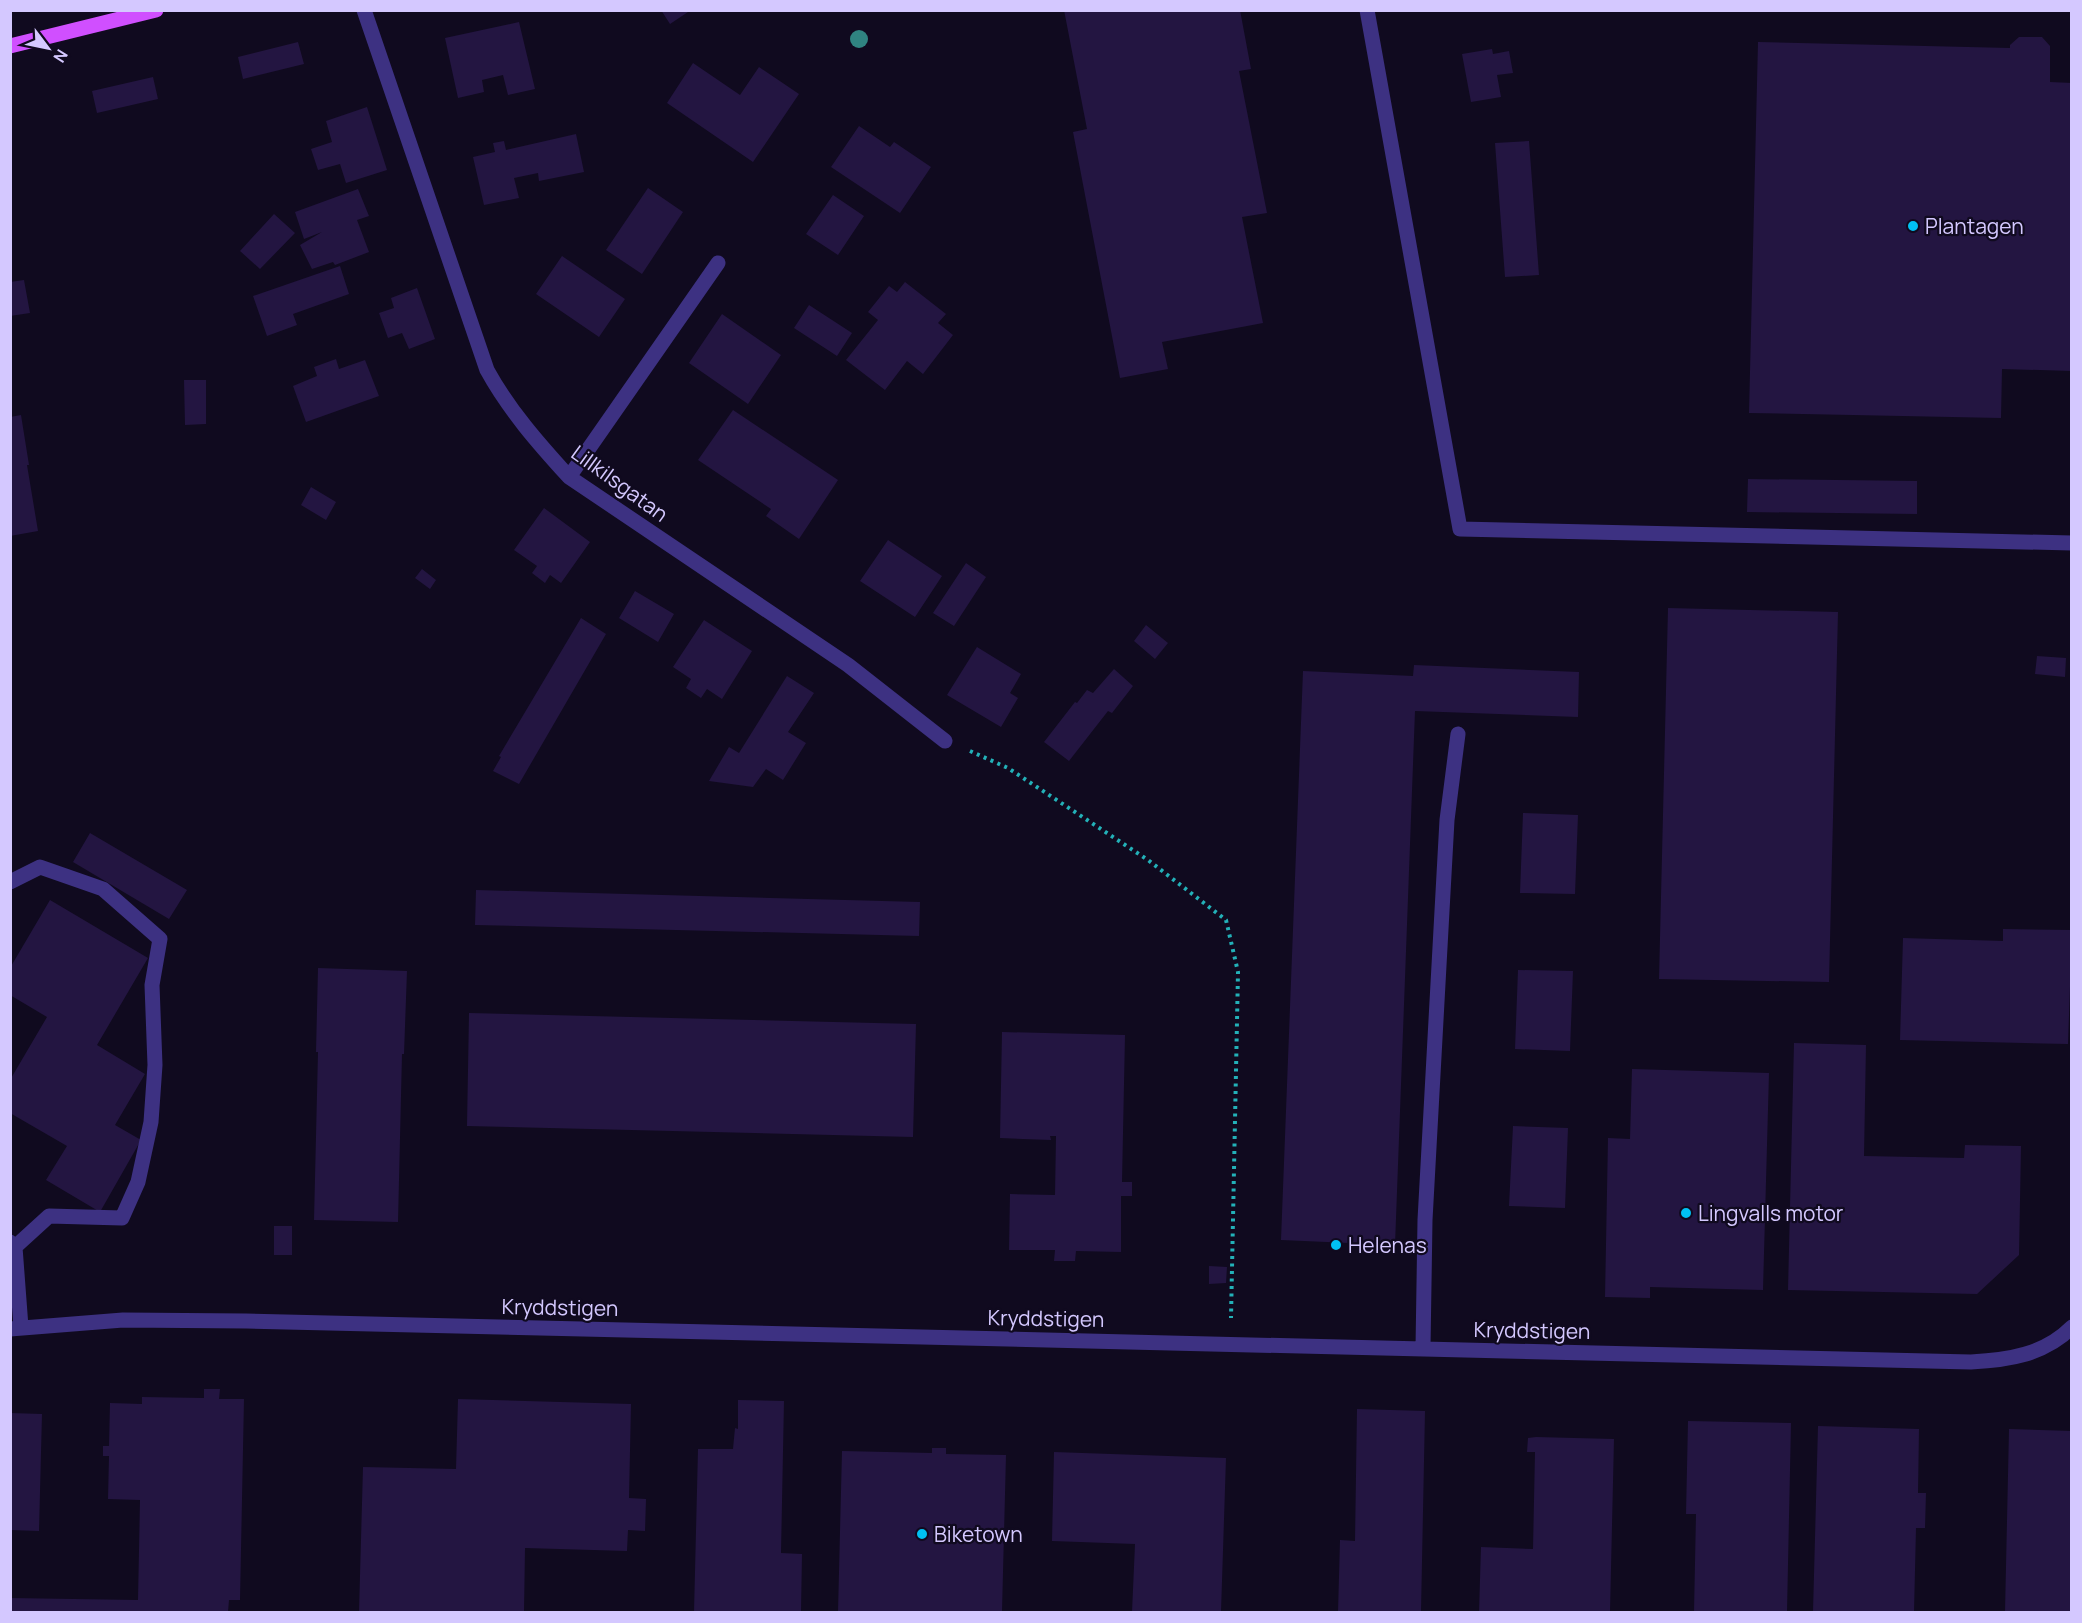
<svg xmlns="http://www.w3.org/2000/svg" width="2082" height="1623" viewBox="0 0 2082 1623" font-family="Manrope,sans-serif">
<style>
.building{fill:#231541}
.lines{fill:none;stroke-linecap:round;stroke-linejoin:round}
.path{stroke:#23b1b8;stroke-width:4;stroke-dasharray:3 4.5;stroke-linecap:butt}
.minor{stroke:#3d3182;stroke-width:15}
.major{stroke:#d04fff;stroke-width:15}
.tree{fill:#308481}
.poi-dot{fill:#00c1f3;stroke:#100a1f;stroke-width:2}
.labels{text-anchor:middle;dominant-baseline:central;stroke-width:4.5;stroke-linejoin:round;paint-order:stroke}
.poi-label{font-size:21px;fill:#d4c8ff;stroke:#100a1f;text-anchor:start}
.street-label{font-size:21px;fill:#d4c8ff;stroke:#100a1f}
</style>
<rect width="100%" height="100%" fill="#100a1f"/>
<path class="building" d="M661,10h30l-21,14z
M1064,10h176l11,59 -12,2 28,142 -25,4 21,106 -101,19 6,27 -48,9 -47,-246 14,-3z
M519,22l16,67 -27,6 -5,-20 -21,5 2,12 -26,6 -13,-60z
M2019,37h23l8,9v36l22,1v288l-70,-2 -1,49 -252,-5 9,-371 252,6v-3z
M298,42l6,22 -61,15 -5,-22z
M1492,49l1,5 16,-3 4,22 -16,2 4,22 -30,5 -9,-48z
M693,63l47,32 19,-28 40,27 -46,68 -86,-59z
M153,77l5,22 -61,14 -5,-22z
M367,107l20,63 -41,13 -6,-19 -22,6 -7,-21 21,-7 -6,-21z
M859,126l31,21 4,-5 37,25 -31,46 -69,-46z
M576,134l8,38 -45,9 -1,-8 -24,5 5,20 -35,7 -11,-48 22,-5 -2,-9 11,-2 2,9z
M1529,141l10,134 -34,2 -10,-134z
M648,188l35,24 -41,62 -36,-24z
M358,189l11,27 -12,4 12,32 -34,13 -2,-3 -21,7 -12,-24 22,-13 -18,7 -9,-27z
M833,195l31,21 -26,39 -32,-21z
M274,214l21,19 -35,36 -20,-18z
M562,256l63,43 -26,38 -63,-43z
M340,266l9,28 -56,20 4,11 -30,11 -14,-40z
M24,280l6,33 -20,3v-34z
M905,282l41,32 -8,9 15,12 -30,39 -16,-13 -22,29 -39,-30 32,-40 -10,-8 21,-26 8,6z
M417,288l18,51 -26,10 -7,-16 -14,5 -9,-25 15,-5 -3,-10z
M809,305l43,28 -15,23 -43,-28z
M722,314l59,41 -33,49 -59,-41z
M336,359l3,10 26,-9 14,36 -73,26 -13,-36 24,-10 -3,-9z
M184,380h22v44l-21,1z
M733,410l105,70 -39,59 -33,-23 5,-7 -73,-49z
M21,415l8,50h-2l11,66 -28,5v-119z
M1748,479l169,2v33l-170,-2z
M311,487l25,15 -10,18 -25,-15z
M544,508l46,34 -29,41 -11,-8 -5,8 -13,-10 5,-7 -23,-16z
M888,540l54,36 -27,41 -55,-36z
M966,563l20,14 -32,49 -21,-13z
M422,569l14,11 -6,9 -15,-11z
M635,591l39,23 -16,28 -39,-24z
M1668,608l170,4 -9,370 -170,-3z
M581,618l25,16 -87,150 -26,-13 8,-14 -2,-1z
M704,620l48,31 -30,48 -15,-10 -6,9 -15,-10 5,-9 -18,-12z
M1146,625l22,18 -13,16 -21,-18z
M977,647l44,27 -11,19 8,5 -17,29 -54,-32z
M2037,656l29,2 -1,19 -30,-3z
M1414,665l165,7 -1,45 -163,-6 -20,534 -114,-5 22,-569 110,5z
M1114,669l19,17 -21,27 -4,-2 -39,50 -25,-19 31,-40 2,1 10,-13 6,3z
M787,676l27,17 -26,39 18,11 -23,37 -17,-11 -13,18 -44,-6 20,-34 10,6z
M1523,813l55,2 -3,79 -55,-1z
M90,833l97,57 -18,29 -96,-57z
M476,890l444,12 -1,34 -444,-11z
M50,900l98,58 -51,87 48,29 -30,51 26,15 -41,72 -54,-32 21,-34 -57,-33v-33l37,-63 -37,-22v-27z
M2003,929l69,1 -4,114 -168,-4 3,-102 100,3z
M318,968l89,3 -3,83h-2l-4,168 -84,-2 4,-168h-2z
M1518,970l55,1 -3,80 -55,-2z
M469,1013l447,11 -3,113 -446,-11z
M1002,1032l123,3 -3,147h10v14h-11v56l-45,-1 -1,10h-21l1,-11h-46l1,-56 45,1 1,-59h-6l1,4 -51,-2z
M1794,1043l72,2 -2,111 100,2 1,-13 56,1 -2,109 -42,39 -189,-4z
M1632,1069l137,4 -6,217 -113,-3v11l-45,-1 3,-159 22,1z
M1513,1126l55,2 -3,80 -56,-2z
M274,1226h18v29h-18z
M1209,1266l18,1 -1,16 -17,1z
M204,1389h16l-1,10h25l-4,201h-11l-1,12h-218v-14l128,2 2,-100 -32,-1 1,-43h-6v-10h6l1,-43 32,1v-7l62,1z
M458,1399l173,5 -2,94 17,1 -1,32 -17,-1 -1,21 -102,-3 -1,64h-165l4,-145 93,2z
M738,1400l46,1 -3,152 21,1 -1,58h-107l4,-163h35l2,-21 3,1z
M1357,1409l68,2 -4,201h-83l2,-72 15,1z
M10,1413l32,1 -3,117 -29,-1z
M1688,1421l103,2 -4,189h-93l2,-98h-10z
M1818,1426l101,3 -1,64h8l-1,35h-9l-2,84h-101z
M2009,1429l63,2v181h-67z
M1536,1437l78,2 -4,173h-131l2,-65 52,2 2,-97h-8l1,-14z
M932,1448h14v6l60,1 -4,157h-164l4,-161 90,2z
M1054,1452l172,6 -5,154h-89l3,-68 -83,-3z"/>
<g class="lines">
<path class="path" d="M970,751l38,17 140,92 78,60 12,52 -7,346"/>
<path class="minor" d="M364,10l123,360c22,40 51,73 82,107l279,188 97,76
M1367,10l93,519 612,14
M569,477l149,-214
M10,882l30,-15 63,22 57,50 -8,46 3,80 -4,57 -13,60 -16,36 -73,-2 -34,31
M10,1242l5,5 6,80
M10,1329l113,-9 123,1 1725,41c37,-2 73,-7 101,-35
M1423,1348l2,-128 22,-400 11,-86"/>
<path class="major" d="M10,46l146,-36"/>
</g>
<circle class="tree" cx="859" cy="39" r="9"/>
<g class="poi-dot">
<circle cx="1913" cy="226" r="6"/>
<circle cx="1686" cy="1213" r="6"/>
<circle cx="1336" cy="1245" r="6"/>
<circle cx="922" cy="1534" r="6"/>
</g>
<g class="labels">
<g class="poi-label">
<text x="1925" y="226">Plantagen</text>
<text x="1698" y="1213">Lingvalls motor</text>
<text x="1348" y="1245">Helenas</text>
<text x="934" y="1534">Biketown</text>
</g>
<g class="street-label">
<text transform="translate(620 483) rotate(36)">Lillkilsgatan</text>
<text transform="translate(560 1307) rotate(1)">Kryddstigen</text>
<text transform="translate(1046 1318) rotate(1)">Kryddstigen</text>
<text transform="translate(1532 1330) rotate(1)">Kryddstigen</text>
</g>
</g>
<rect width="2082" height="1623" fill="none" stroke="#d4c8ff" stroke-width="24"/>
<g transform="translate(48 48) rotate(122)" stroke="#100a1f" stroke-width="4.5" paint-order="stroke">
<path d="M0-4.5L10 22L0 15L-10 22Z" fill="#d4c8ff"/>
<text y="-9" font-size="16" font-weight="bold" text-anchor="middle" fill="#d4c8ff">N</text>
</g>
</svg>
